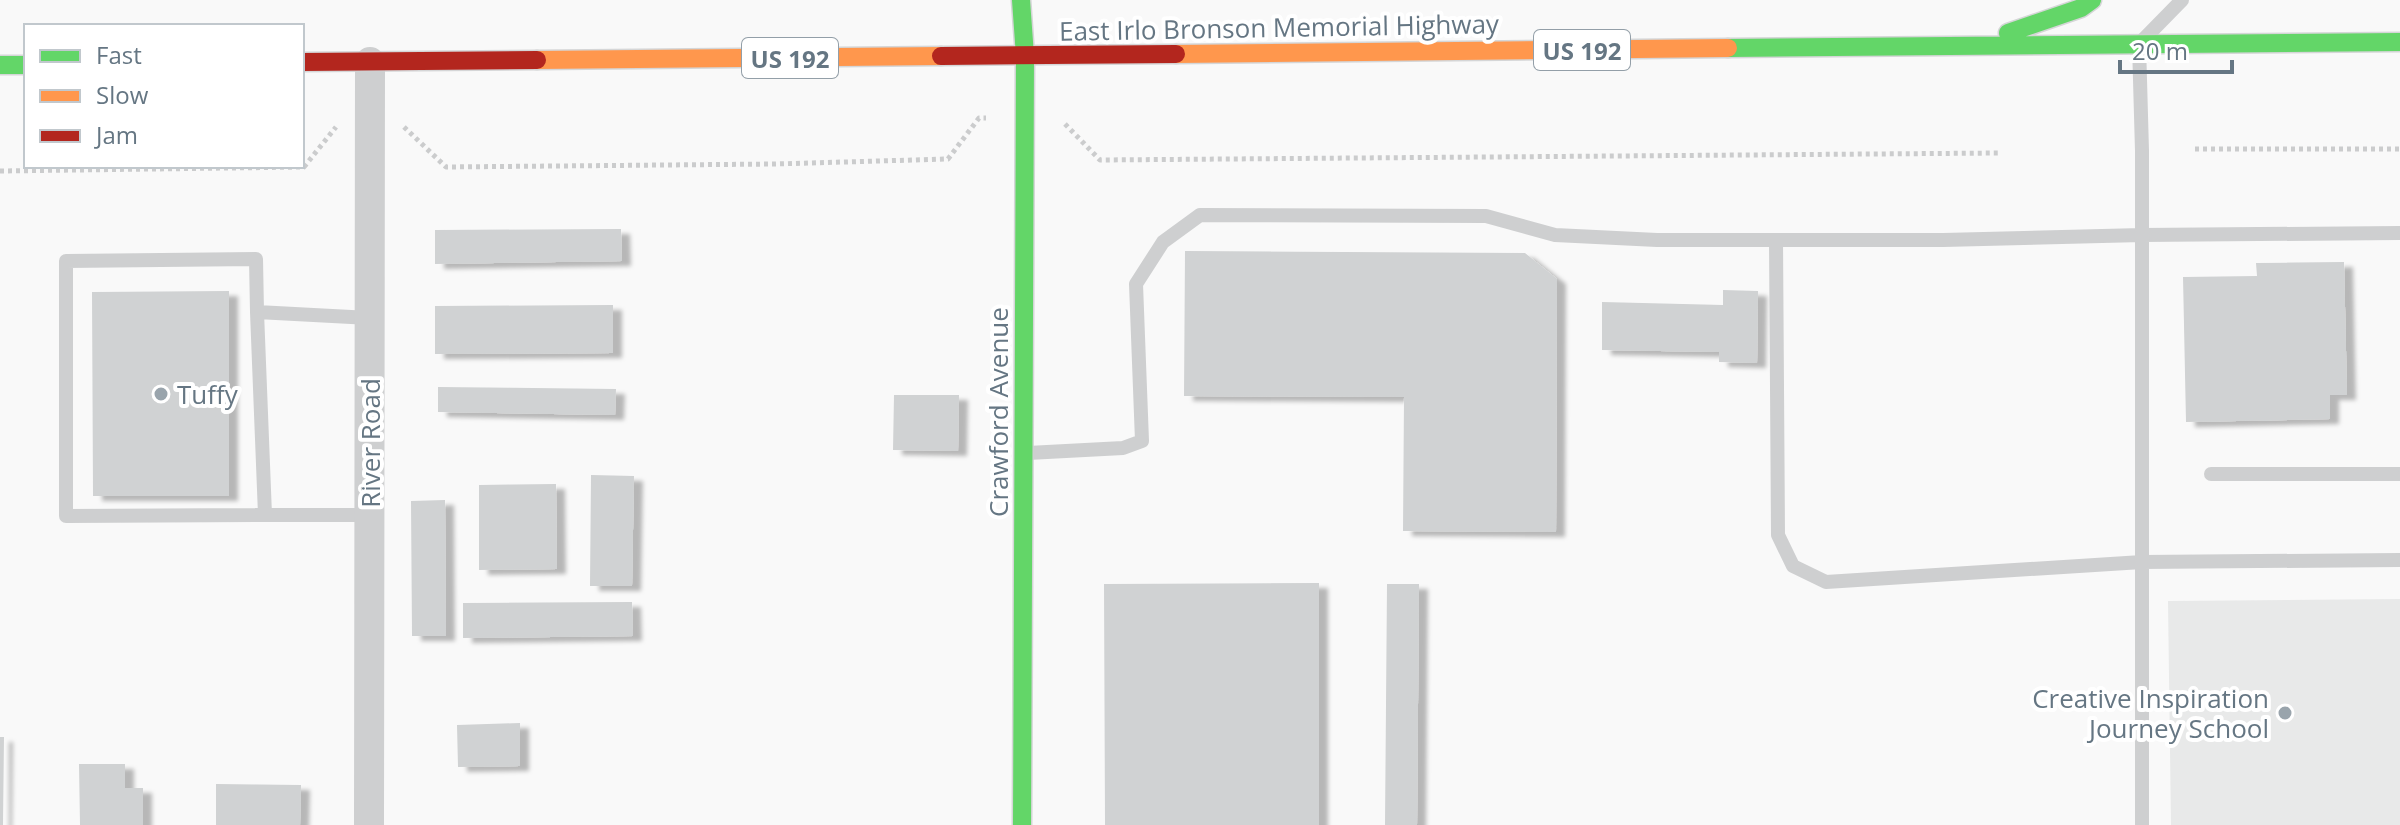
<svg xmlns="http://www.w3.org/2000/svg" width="2400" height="825" viewBox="0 0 2400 825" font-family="'Open Sans',sans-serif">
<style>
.built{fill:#e8e9e9}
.building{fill:#d0d2d3;filter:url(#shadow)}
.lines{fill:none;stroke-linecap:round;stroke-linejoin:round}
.fast-casing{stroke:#d5d6d7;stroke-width:21}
.slow-casing{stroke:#d5d6d7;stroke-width:21}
.jam-casing{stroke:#d5d6d7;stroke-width:21}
.path{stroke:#cbcccd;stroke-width:5;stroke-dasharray:4 4;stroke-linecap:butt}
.lane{stroke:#cecfd0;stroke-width:14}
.street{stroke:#cecfd0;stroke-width:30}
.fast{stroke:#63d668;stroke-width:18}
.slow{stroke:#ff974d;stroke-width:18}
.jam{stroke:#b3261e;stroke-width:18}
.poi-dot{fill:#99a4ac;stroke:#fff;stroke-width:3}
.labels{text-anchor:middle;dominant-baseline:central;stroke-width:8;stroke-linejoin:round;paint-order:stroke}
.shield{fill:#fff;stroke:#939fa8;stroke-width:2}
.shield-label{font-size:24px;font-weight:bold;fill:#657683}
.street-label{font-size:26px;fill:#657683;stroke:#fff}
.poi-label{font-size:26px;fill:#657683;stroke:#fff;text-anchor:start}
</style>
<defs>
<filter id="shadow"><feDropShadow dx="9" dy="5" stdDeviation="2" flood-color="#0004"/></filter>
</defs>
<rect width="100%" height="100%" fill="#f9f9f9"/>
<path class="built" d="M2400,599v226h-229l-3,-224z"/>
<path class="building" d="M621,229l1,32 -187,3v-34z
M1185,251l340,2 32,26 -1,253 -153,-1 1,-134 -220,-1z
M2344,262l3,133h-17v24l-144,3 -3,-145 74,-1 -1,-13z
M1723,290l35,1 -1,72 -38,-1v-10l-117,-2v-48l121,3z
M229,291v205h-136l-1,-204z
M613,305v48l-178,1v-48z
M438,387l178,2 -1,26 -177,-3z
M894,395h65l-1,56 -65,-1z
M591,475l43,1 -2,110h-42z
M556,484l1,85 -78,1v-85z
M445,500l1,136h-34l-1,-135z
M1319,583v242h-214l-1,-241z
M1387,584h32l-2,241h-32z
M632,602l1,34 -170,2v-35z
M520,723v43l-62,1 -1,-42z
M0,737h4l-1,88h-3z
M79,764h46v24h18v37h-63z
M216,784l85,1 -1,40h-84z"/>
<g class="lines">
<g class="fast-casing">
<path id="fast" d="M1021,0l4,56 -3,769
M2008,33l73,-25 11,-8
M1728,48l672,-6
M0,65h26"/>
</g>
<g class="slow-casing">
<path id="slow" d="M1176,54l552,-6
M537,60l404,-4"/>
</g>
<g class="jam-casing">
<path id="jam" d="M941,56l235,-2
M302,62l235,-2"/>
</g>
<path class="path" d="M1065,124l35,36 901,-7
M404,127l42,40 329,-3 173,-5 31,-41h7
M2195,149h205
M0,171l304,-4 32,-40"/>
<path class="lane" d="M1776,240l2,295 15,31 33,16 316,-20 258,-2
M257,312l8,203 -199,1v-255l190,-2 1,53 113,6
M1028,453l95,-5 19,-7 -6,-157 27,-42 37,-27 286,1 69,19 102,5h286l199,-5 258,-2
M2211,474h189
M265,515h105
M2142,825v-674l-3,-107 43,-44"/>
<path class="street" d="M369,825l1,-763"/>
<use href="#fast" class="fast"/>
<use href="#slow" class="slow"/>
<use href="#jam" class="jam"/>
</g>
<g class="poi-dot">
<circle cx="161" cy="394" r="8"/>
<circle cx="2285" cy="713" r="8"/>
</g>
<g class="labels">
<g class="shield">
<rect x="1534" y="30" width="96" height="40" rx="6"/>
<rect x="742" y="38" width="96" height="40" rx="6"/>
</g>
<g class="shield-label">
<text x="1582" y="50">US 192</text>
<text x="790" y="58">US 192</text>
</g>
<g class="street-label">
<text transform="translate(1279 27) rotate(-1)">East Irlo Bronson Memorial Highway</text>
<text transform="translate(998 412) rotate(-90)">Crawford Avenue</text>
<text transform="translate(370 443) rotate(-90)">River Road</text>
</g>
<g class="poi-label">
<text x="177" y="394">Tuffy</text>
<text x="2269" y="698" text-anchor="end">Creative Inspiration<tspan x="2269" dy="30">Journey School</tspan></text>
</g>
</g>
<rect x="24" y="24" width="280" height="144" fill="#ffffff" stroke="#c1c8cd" stroke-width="2"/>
<rect x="40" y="50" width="40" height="12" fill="#63d668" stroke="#c1c8cd" stroke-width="2"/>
<text x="96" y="64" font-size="24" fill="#657683">Fast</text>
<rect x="40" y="90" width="40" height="12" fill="#ff974d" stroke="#c1c8cd" stroke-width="2"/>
<text x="96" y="104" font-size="24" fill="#657683">Slow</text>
<rect x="40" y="130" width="40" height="12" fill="#b3261e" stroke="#c1c8cd" stroke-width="2"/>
<text x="96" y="144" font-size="24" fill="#657683">Jam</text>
<path d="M2120 60v12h112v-12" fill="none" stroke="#657683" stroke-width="4"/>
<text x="2132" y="60" font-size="24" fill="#657683" stroke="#ffffff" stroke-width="6" paint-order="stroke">20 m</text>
</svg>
